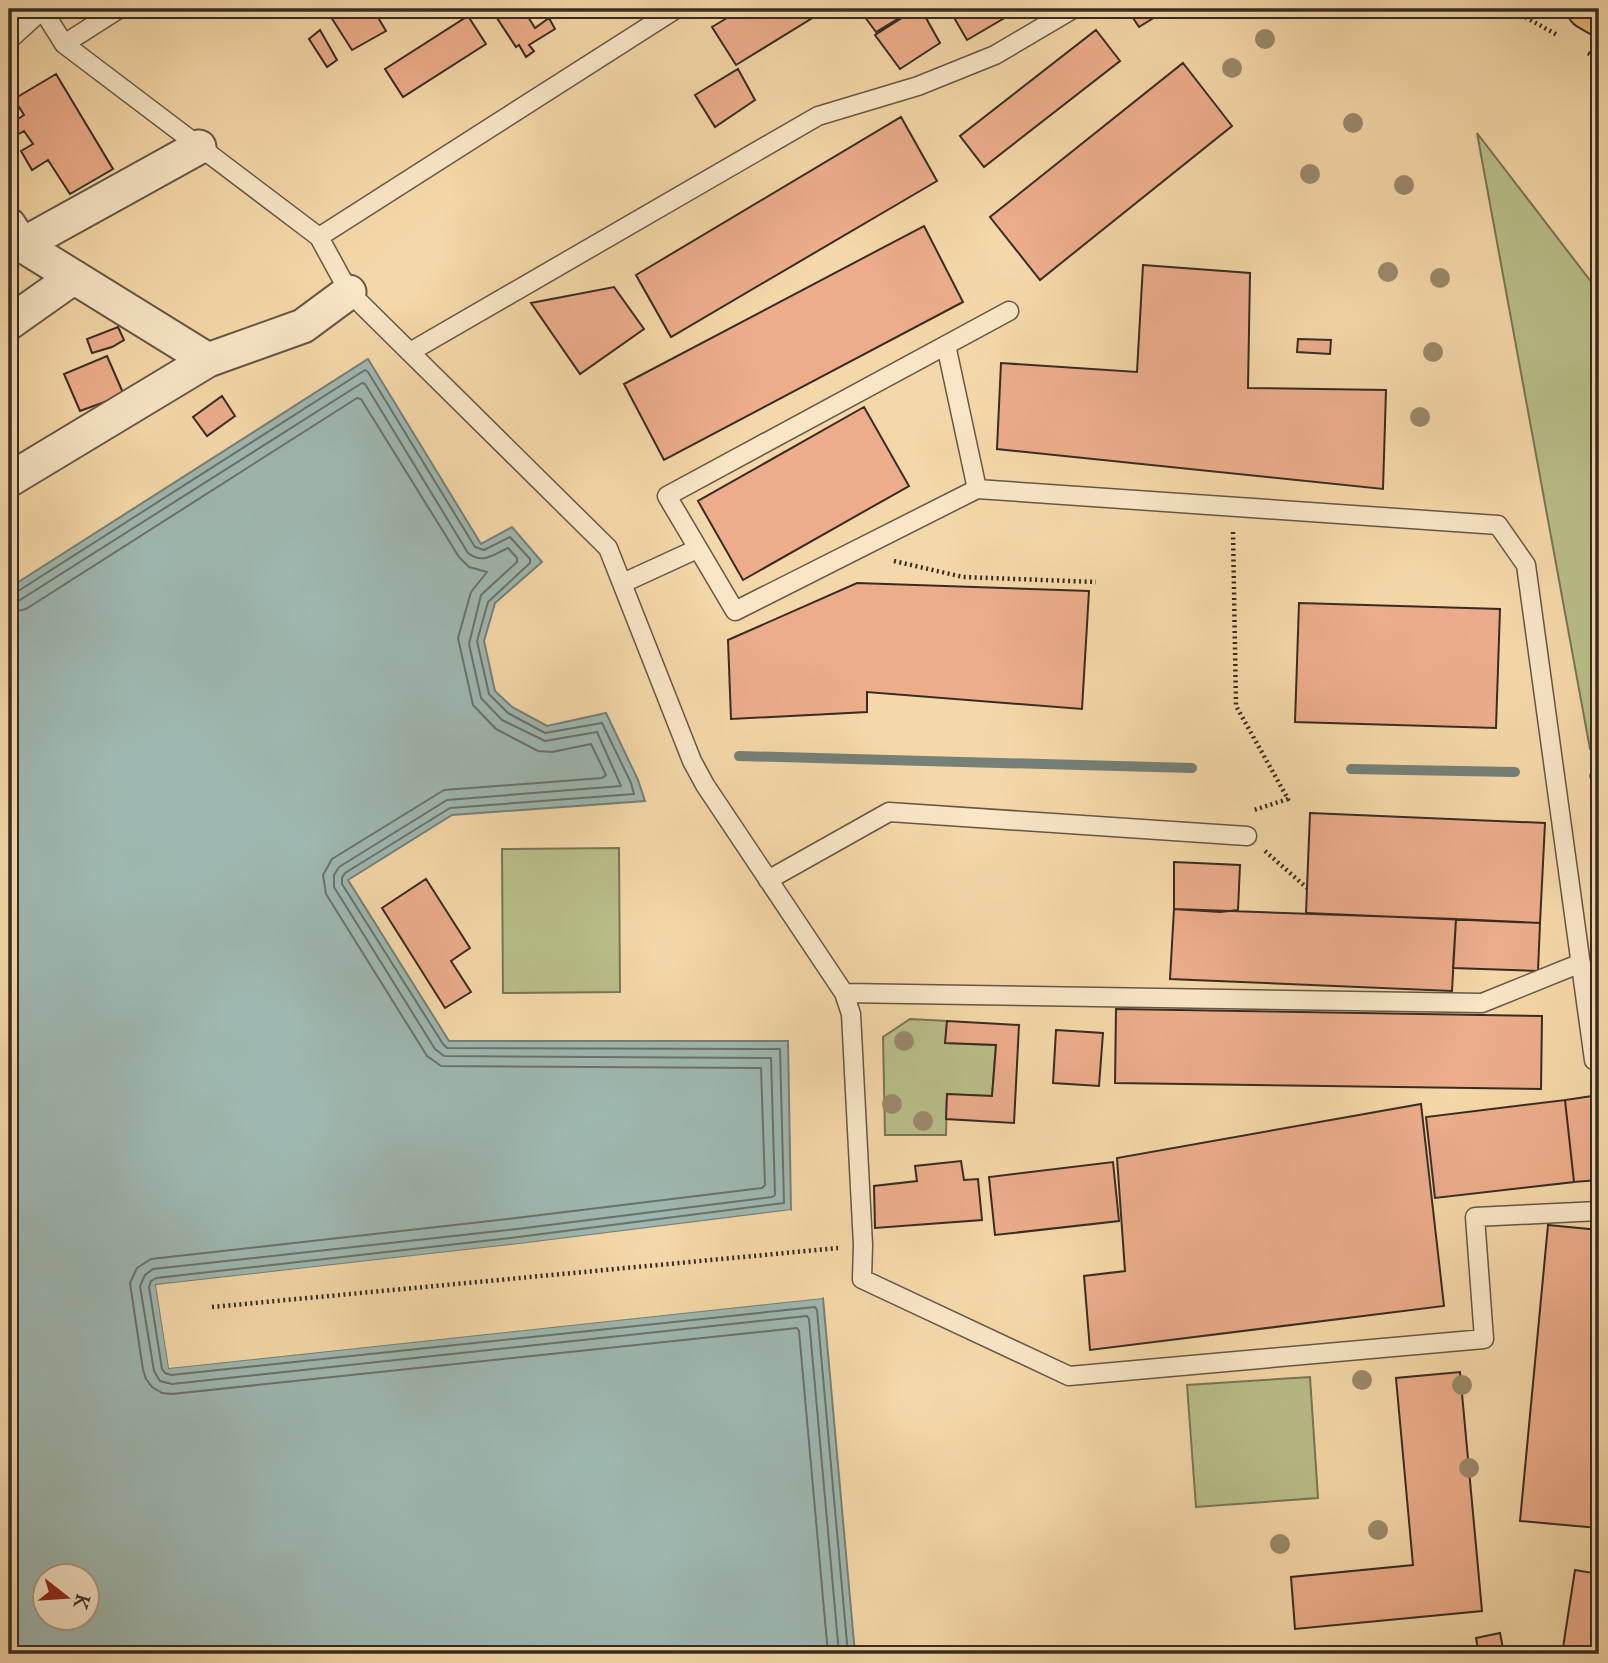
<svg xmlns="http://www.w3.org/2000/svg" width="1608" height="1663" viewBox="0 0 1608 1663" font-family="'Sorts Mill Goudy',serif">
<style>
.green{fill:#b9bf8a;stroke:#787656;stroke-width:2}
.water{fill:#9eb8b1;stroke:#758078;stroke-width:2;fill-rule:evenodd}
.pier{fill:#f5d8a9}
.lines{fill:none;stroke-linecap:round;stroke-linejoin:round}
.shore{stroke:#6a726a;stroke-width:2}
.stream{stroke:#758078;stroke-width:10}
.building{fill:#edad8b;stroke:#372c23;stroke-width:2}
.service-casing{stroke:#665744;stroke-width:21}
.minor-casing{stroke:#665744;stroke-width:37}
.primary-casing{stroke:#372c23;stroke-width:42}
.path{stroke:#372c23;stroke-width:4.5;stroke-dasharray:2 3.5;stroke-linecap:butt}
.service{stroke:#f8e6c7;stroke-width:18}
.minor{stroke:#f8e6c7;stroke-width:33}
.primary{stroke:#eabc74;stroke-width:38}
.tree{fill:#9b896b}
</style>
<rect width="100%" height="100%" fill="#f5d8a9"/>
<filter id="stains"><feTurbulence type="fractalNoise" baseFrequency=".00286" numOctaves="4"/><feColorMatrix values="0 0 0 0 .2 0 0 0 0 .09 0 0 0 0 .02 0 0 0 .5 -.17"/></filter>
<radialGradient id="worn" r=".72"><stop offset=".6" stop-color="#630" stop-opacity="0"/><stop offset="1" stop-color="#630" stop-opacity=".3"/></radialGradient>
<path class="green" d="M1477,133l122,159v457h-9z
M619,848l1,144 -117,1 -1,-144z
M910,1019l37,2 -1,22 50,2 -4,51 -45,-2 -1,41h-61l-2,-98z
M1310,1377l8,121 -122,9 -9,-122z"/>
<path class="water" d="M368,359l113,185 31,-17 30,35 -47,41 -11,38 11,50 17,16 35,19 59,-13 32,67 7,21 -193,14 -104,65 101,161h339l3,169 -272,34 -363,41 13,83 654,-70 32,356h-846v-1066zM46,1576h42v42h-42z"/>
<path class="pier" d="M791,1210l1,4 -273,34 -359,40 12,76 650,-69 1,3 -654,70 -13,-83 363,-41z"/>
<g class="lines">
<path class="shore" d="M9,594l6,-1 350,-223 3,2 107,175 9,3 26,-13 20,22v4l-42,39 -11,39 12,53 19,19 37,20 57,-10 29,60 3,11 -184,14 -105,65 -3,5v6l101,160 4,4 333,1 4,154 -266,34 -362,41 -5,3 -2,6 13,82 3,4 6,2 644,-68 2,3 31,344
M9,603l11,-3 342,-217 3,1 103,169c15,12 26,1 40,-5l9,10v4l-36,33 -12,49 12,54 21,22 43,21 52,-9 24,54 -174,14 -108,67 -5,8v12l101,162 9,7 327,2 4,137 -3,2 -255,32 -364,40 -8,6 -5,11 14,85 6,10 12,3 635,-68 2,3 30,335
M9,613l17,-4 331,-211 4,1 98,158 10,10 18,5 -16,20 -13,46 15,67 23,24 42,22 14,1 39,-8 15,31 -4,3 -158,12 -112,69 -9,16 3,19 101,162 14,10 320,2 4,117 -3,3 -246,30 -365,41 -14,9 -7,15 13,87 3,9 6,8 10,6 10,1 625,-66 2,3 29,323"/>
<path class="stream" d="M739,756l453,12
M1351,769l164,3
M1594,776l5,1"/>
</g>
<path class="building" d="M335,9h38l13,22 -34,19 -23,-36z
M491,9h32l12,19 14,-10 6,11 -26,16 5,6 -8,6 -7,-12 -3,2z
M742,9h85l-91,56 -24,-38z
M859,9h55l-38,23z
M916,9h5l19,34 -40,26 -25,-34z
M949,9h71l-53,31z
M1127,9h41l-29,18z
M468,16l18,28 -83,53 -18,-28z
M320,30l17,30 -10,7 -18,-28z
M1096,30l24,31 -136,106 -24,-31z
M1183,63l49,63 -192,154 -50,-63z
M738,69l17,31 -40,27 -20,-32z
M56,74l57,95 -43,25 -22,-34 -16,10 -11,-19 12,-7 -9,-13 -7,4 -7,-11 14,-9 -10,-16z
M901,117l36,64 -266,156 -35,-62z
M924,226l39,76 -299,158 -40,-76z
M1143,265l107,8 -2,115 138,2 -3,99 -386,-40 4,-86 136,9z
M614,287l30,42 -64,45 -49,-71z
M118,327l6,13 -12,7 -20,6 -5,-14z
M1298,339l33,1 -1,14 -33,-2z
M107,356l17,39 -44,16 -16,-37z
M222,396l13,20 -28,20 -14,-19z
M864,407l45,79 -166,94 -45,-79z
M857,583l232,8 -7,118 -215,-17v20l-136,7 -3,-79z
M1299,603l201,6 -4,119 -201,-6z
M1310,813l235,10 -5,100 -234,-10z
M1174,862l66,3 -2,45 -18,2 -46,-3z
M426,879l44,69 -19,13 20,31 -26,16 -63,-100z
M1174,909l282,10 -4,72 -282,-12z
M1456,919l84,4 -2,48 -85,-3z
M1116,1009l426,7 -1,73 -426,-6z
M947,1021l72,4 -5,98 -68,-4 1,-25 45,2 4,-51 -51,-2z
M1056,1030l47,3 -4,53 -46,-3z
M1599,1095v85l-25,2 -9,-82z
M1565,1100l9,82 -139,16 -9,-81z
M1421,1104l23,202 -354,44 -6,-74 41,-5 -8,-113z
M961,1161l3,19 14,-1 4,41 -107,8 -1,-42 43,-5 -2,-15z
M1113,1162l6,59 -124,14 -6,-58z
M1548,1225l51,5 -1,298 -78,-7z
M1460,1372l22,239 -187,18 -4,-52 122,-12 -17,-187z
M1575,1570l24,4v80h-37z
M1500,1633l4,21h-25l-3,-16z"/>
<g class="lines">
<g class="service-casing">
<path id="service" d="M42,9l22,35
M119,9l-55,35 255,193 30,55 259,256 84,213 13,24 139,208 7,21 12,231 -1,34 207,97 415,-37 -9,-122 124,-6
M9,40l33,-30
M319,237l357,-228
M1009,311l-342,185 68,115 242,-122 521,36 28,40 68,495 5,1
M946,345l31,144
M410,352l408,-236 100,-30 77,-31 78,-46
M623,583l74,-34
M768,880l121,-68 358,24
M844,993l638,10 99,-40"/>
</g>
<g class="minor-casing">
<path id="minor" d="M9,225l13,20 177,-98
M22,245l186,115 95,-34 46,-34
M9,323l65,-46
M9,480l199,-120"/>
</g>
<g class="primary-casing">
<path id="primary" d="M1587,9l12,7"/>
</g>
<path class="path" d="M1511,9l48,27
M1588,53l11,6
M1233,532l3,174 52,93 -34,11
M894,561l69,16 133,5
M1265,851l42,37
M212,1307l626,-59"/>
<use href="#service" class="service"/>
<use href="#minor" class="minor"/>
<use href="#primary" class="primary"/>
</g>
<g class="tree">
<circle cx="1265" cy="39" r="10"/>
<circle cx="1232" cy="68" r="10"/>
<circle cx="1353" cy="123" r="10"/>
<circle cx="1310" cy="174" r="10"/>
<circle cx="1404" cy="185" r="10"/>
<circle cx="1388" cy="272" r="10"/>
<circle cx="1440" cy="278" r="10"/>
<circle cx="1433" cy="352" r="10"/>
<circle cx="1420" cy="417" r="10"/>
<circle cx="904" cy="1041" r="10"/>
<circle cx="892" cy="1104" r="10"/>
<circle cx="923" cy="1121" r="10"/>
<circle cx="1362" cy="1380" r="10"/>
<circle cx="1462" cy="1385" r="10"/>
<circle cx="1469" cy="1468" r="10"/>
<circle cx="1378" cy="1530" r="10"/>
<circle cx="1280" cy="1544" r="10"/>
</g>
<rect width="1608" height="1663" fill="none" stroke="#f5d8a9" stroke-width="35"/>
<rect x="10" y="10" width="1587" height="1642" fill="none" stroke="#372c23" stroke-width="3.5"/>
<rect x="18" y="18" width="1573" height="1628" fill="none" stroke="#372c23" stroke-width="2"/>
<g transform="translate(66 1597) rotate(107)"><circle r="33" fill="#f8e6c7" stroke="#ab9c85" stroke-width="2"/>
<path d="M0-5L12 26L0 18L-12 26Z" fill="#8f2418"/>
<text y="-10" font-size="19" font-weight="bold" text-anchor="middle" fill="#372c23">K</text>
</g>
<rect width="100%" height="100%" filter="url(#stains)"/>
<rect width="100%" height="100%" fill="url(#worn)"/>
</svg>
